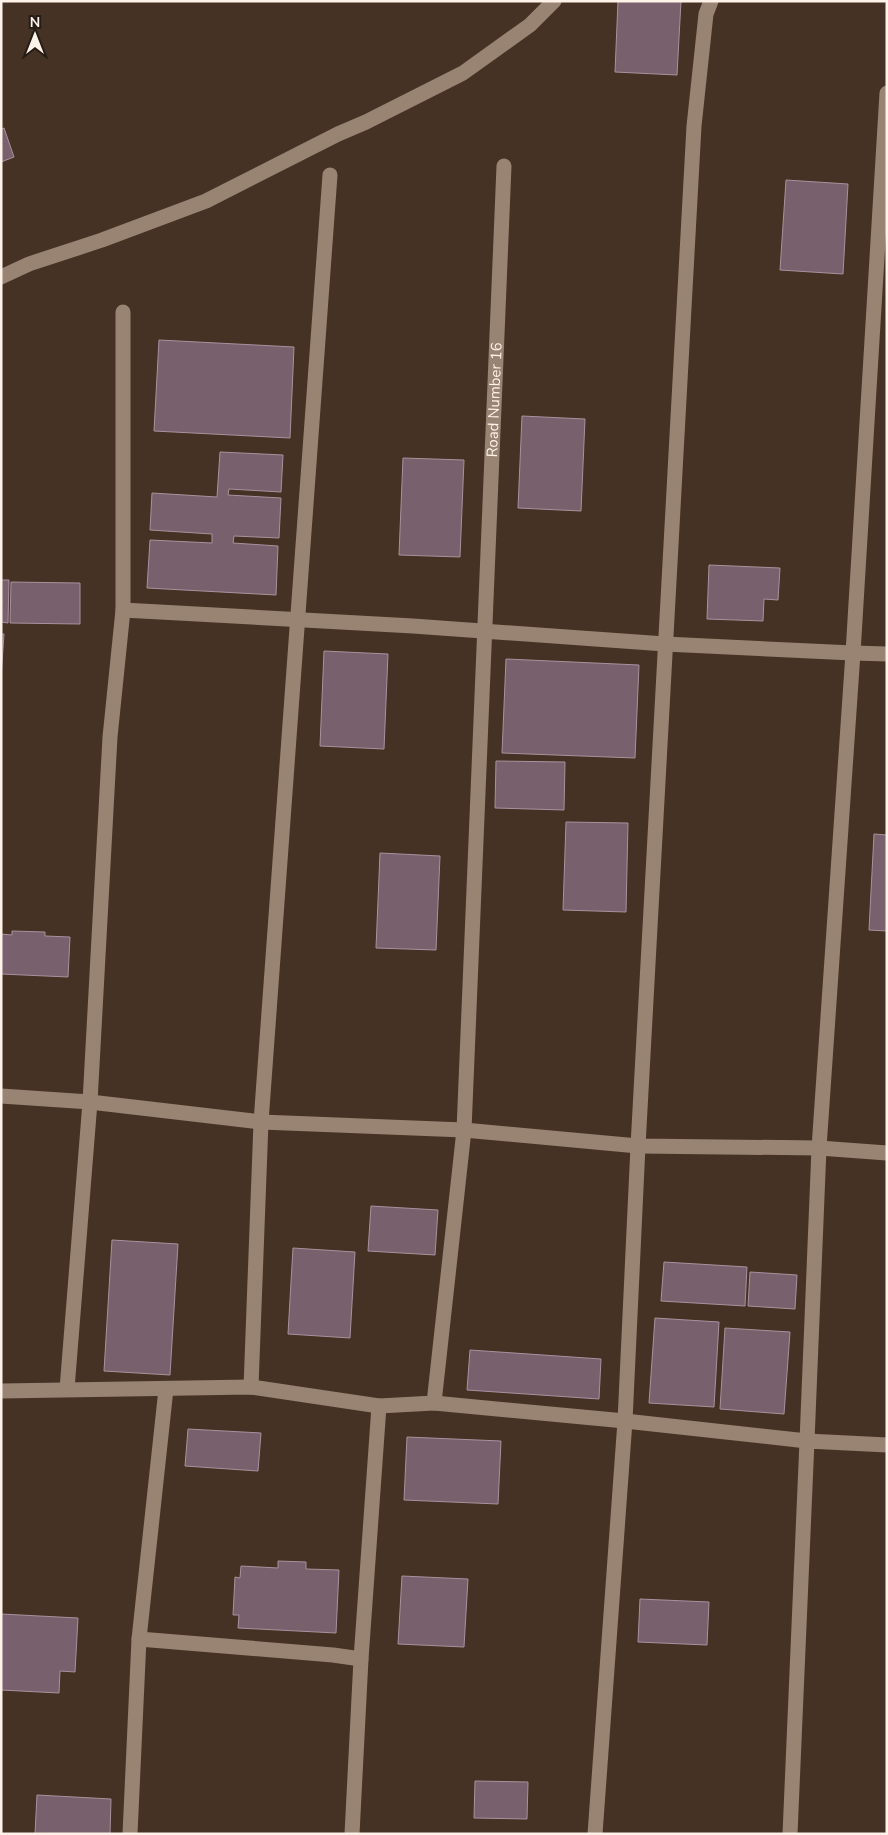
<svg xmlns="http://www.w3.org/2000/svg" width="888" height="1835" viewBox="0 0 888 1835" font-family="'Nunito Sans',sans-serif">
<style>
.building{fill:#78616d;stroke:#aa919e}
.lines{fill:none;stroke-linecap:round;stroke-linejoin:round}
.minor{stroke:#998373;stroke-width:15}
.labels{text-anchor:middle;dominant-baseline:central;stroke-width:4;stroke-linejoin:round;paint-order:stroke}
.street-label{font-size:15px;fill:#fff2e9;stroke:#241c16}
</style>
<rect width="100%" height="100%" fill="#453224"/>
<path class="building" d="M618,1h63l-4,74 -62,-3z
M4,128l10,29 -13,5v-33z
M786,180l62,4 -5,90 -63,-4z
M159,340l135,7 -4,91 -136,-7z
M522,416l63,3 -4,92 -63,-3z
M220,452l63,3 -2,37 -52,-3 -1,6 53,3 -2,40 -45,-2 -1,7 45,3 -2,49 -129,-7 3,-48 62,3v-9l-62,-4 2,-37 65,4z
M403,458l61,2 -4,97 -61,-2z
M709,565l71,3 -2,32 -14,-1 -1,22 -56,-2z
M1,580h8l-1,43 -7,-1z
M11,582l69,1v41l-70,-1z
M1,634h3l-3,44z
M324,651l64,3 -4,95 -64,-3z
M506,659l133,6 -4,93 -133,-5z
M496,761l69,1 -1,48 -69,-2z
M566,822l62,1 -2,89 -63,-2z
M874,834l13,1v96l-18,-1z
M380,853l60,3 -4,94 -60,-2z
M12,931l33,1v4l25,1 -2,40 -67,-3v-40l11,1z
M371,1206l67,4 -3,45 -67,-4z
M112,1240l66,4 -8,131 -66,-4z
M293,1248l62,4 -5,86 -62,-4z
M664,1262l83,5 -2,39 -84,-5z
M750,1272l47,3 -2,34 -47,-3z
M655,1318l64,4 -5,85 -65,-4z
M725,1328l65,4 -6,82 -64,-5z
M470,1350l131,9 -2,40 -132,-9z
M188,1429l73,4 -3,38 -73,-5z
M407,1437l94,4 -3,63 -94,-4z
M278,1561l28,1v7l33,1 -3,63 -98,-5 1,-13h-6l2,-38 5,1 1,-12 37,2z
M402,1576l66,3 -4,68 -66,-3z
M640,1599l69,3 -2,43 -69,-3z
M1,1614l77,4 -3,54 -15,-1 -1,22 -58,-3z
M475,1781l53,1 -1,37 -53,-1z
M37,1795l74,4 -1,35h-75z"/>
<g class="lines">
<g class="minor">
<path d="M1,277l28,-13 73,-24 104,-39 132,-67 28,-12 97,-49 67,-48 24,-24"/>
<path d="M123,610l290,16 252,18 188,9 34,-560"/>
<path d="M1,1096l89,6 171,20 203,8 174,16 181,2 68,5"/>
<path d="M251,1387l10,-265 69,-947"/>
<path d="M67,1389l23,-287 20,-365 13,-127v-298"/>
<path d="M166,1389l-27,250 194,16 28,4 -9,175"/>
<path id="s1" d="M1,1391l250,-4 128,19 55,-3 30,-273 40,-964"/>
<path d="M434,1403l191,18 182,20 12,-293 34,-495 34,1"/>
<path d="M361,1659l18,-253"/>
<path d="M130,1834l9,-195"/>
<path d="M595,1834l30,-413 13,-275 56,-1020 12,-112 5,-13"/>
<path d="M790,1834l17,-393 80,4"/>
</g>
</g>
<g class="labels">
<g class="street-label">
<text stroke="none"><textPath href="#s1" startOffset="1440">Road Number 16</textPath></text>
</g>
</g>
<rect width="888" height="1835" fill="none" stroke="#fff2e9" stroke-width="5"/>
<g transform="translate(35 35)" stroke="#241c16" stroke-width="4" paint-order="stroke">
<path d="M0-4L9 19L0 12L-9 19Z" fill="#fff2e9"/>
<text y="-8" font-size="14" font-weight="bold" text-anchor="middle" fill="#fff2e9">N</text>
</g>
</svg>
